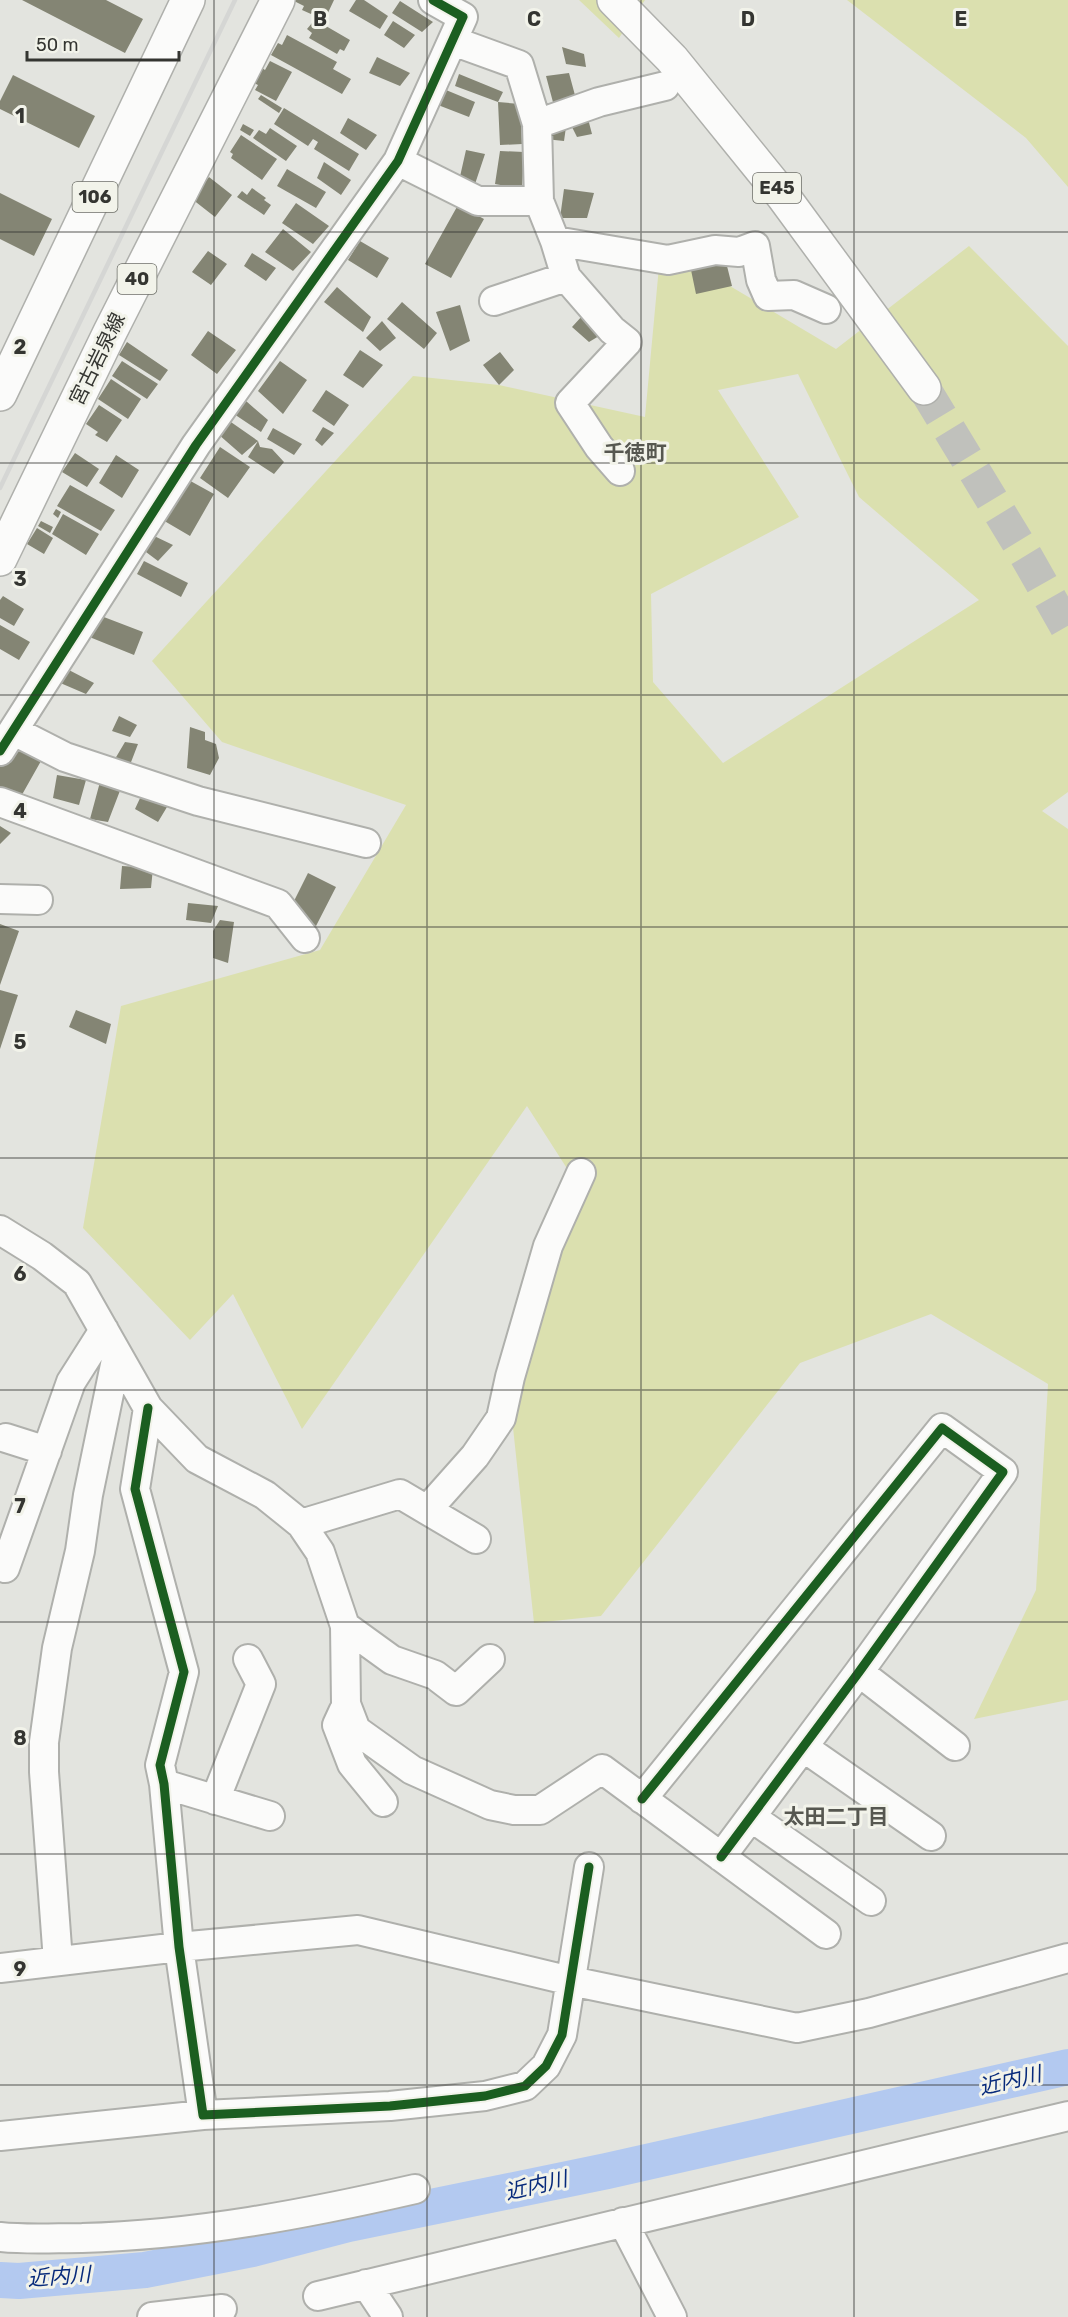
<svg xmlns="http://www.w3.org/2000/svg" width="1068" height="2317" viewBox="0 0 1068 2317" font-family="Rubik,'Noto Sans JP',sans-serif">
<style>
.green{fill:#dbe0af;fill-rule:evenodd}
.lines{fill:none;stroke-linecap:round;stroke-linejoin:round}
.river{stroke:#b3c9f0;stroke-width:36}
.building{fill:#848574}
.highway-tunnel{stroke:#c0c1bc;stroke-width:33;stroke-dasharray:33 16;stroke-linecap:butt}
.minor-casing{stroke:#afb0ac;stroke-width:32}
.major-casing{stroke:#afb0ac;stroke-width:36}
.highway-casing{stroke:#afb0ac;stroke-width:36}
.minor{stroke:#fbfbfa;stroke-width:28}
.major{stroke:#fbfbfa;stroke-width:33}
.highway{stroke:#fbfbfa;stroke-width:33}
.rail{stroke:#d5d6d4;stroke-width:4.5}
.cycleway-casing{stroke:#f2f3ea;stroke-width:13}
.cycleway{stroke:#1b5e20;stroke-width:9}
.grid{fill:none;stroke:#343531;stroke-width:1.5;stroke-opacity:0.55}
.labels{text-anchor:middle;dominant-baseline:central;stroke-width:6;stroke-linejoin:round;paint-order:stroke}
.shield{fill:#f2f3ea;stroke:#6d6e68;stroke-width:1.5}
.shield-label{font-size:18px;font-weight:bold;fill:#343531}
.street-label{font-size:20px;fill:#343531;stroke:#f2f3ea}
.neighbourhood-label{font-size:21px;font-weight:bold;fill:#565750;stroke:#f2f3ea}
.water-label{font-size:21px;font-style:italic;fill:#072a7b;stroke:#f2f3ea}
.grid-label{font-size:20px;text-anchor:middle;font-weight:bold;fill:#343531;stroke:#f2f3ea;stroke-width:6;stroke-linejoin:round;paint-order:stroke}
</style>
<rect width="100%" height="100%" fill="#e3e4df"/>
<path class="green" d="M579,0h66l-26,38z
M847,0h221v187l-42,-49z
M661,245l175,104 133,-103 99,100v446l-26,19 26,18v871l-94,19 62,-129 12,-206 -117,-70 -131,49 -199,253 -67,7 -29,-270 79,-158 -57,-89 -225,323 -69,-135 -43,46 -107,-112 38,-222 199,-56 86,-145 -184,-63 -70,-81 261,-285 86,9 146,32zM798,374l61,123 120,103 -256,163 -70,-81 -2,-88 148,-77 -81,-127z"/>
<g class="lines">
<path class="river" d="M0,2280l19,1 126,-11 107,-21 96,-25 259,-53 461,-104"/>
</g>
<path class="building" d="M22,0h84l37,19 -18,34z
M292,0h42l-8,17 -13,-6 -2,3 -9,-4 2,-4z
M356,0h8l24,16 -8,13 -31,-18z
M400,1l33,21 -11,10 -30,-19z
M393,21l22,14 -11,13 -20,-13z
M319,22l31,18 -6,11 -4,-2 -3,5 -28,-16 3,-5 -5,-4 5,-6 5,3z
M287,35l50,27 -4,7 18,10 -9,15 -71,-39 7,-12 4,2z
M562,47l22,7 2,13 -20,-3z
M377,57l33,16 -10,13 -31,-13z
M270,61l22,11 -16,29 -21,-11 3,-5 -4,-2 8,-15 3,2z
M569,73l7,26 -22,7 -8,-30z
M459,74l44,18 -5,10 -43,-16z
M13,75l82,41 -16,32 -79,-39v-8z
M446,90l29,12 -6,15 -31,-12z
M261,95l21,13 -3,5 -21,-14z
M498,102l22,2 2,40 -22,1z
M284,108l75,46 -10,17 -35,-22 4,-7 -5,-3 -5,7 -34,-22z
M587,115l5,19 -15,3 -8,-16z
M348,118l29,17 -11,15 -26,-17z
M243,124l11,6 -4,6 -10,-6z
M546,126l20,1 -2,14 -19,-2z
M270,128l27,18 -11,15 -33,-23 6,-8 7,4z
M241,135l36,24 -15,21 -31,-22 2,-4 -3,-2z
M466,150l19,4 -10,30 -16,-3z
M500,151l24,1 -2,37 -27,-5z
M324,162l27,18 -10,15 -24,-17z
M287,169l39,23 -10,16 -39,-22z
M209,177l23,18 -17,22 -23,-18z
M252,188l14,10 -2,2 7,5 -7,10 -27,-18 5,-6 5,4z
M564,189l30,4 -7,25h-27z
M0,193l52,26 -18,37 -34,-17z
M296,203l33,23 -16,18 -31,-21z
M458,205l26,14 -33,59 -26,-14z
M283,229l28,23 -18,19 -28,-19z
M360,241l29,17 -12,20 -29,-18z
M208,251l19,13 -16,21 -19,-13z
M252,253l24,15 -10,13 -22,-15z
M726,262l6,24 -36,8 -5,-24z
M337,287l34,30 -8,15 -39,-30z
M402,302l35,31 -13,16 -37,-30z
M460,305l10,36 -20,10 -14,-39z
M583,315l21,18 -15,9 -17,-15z
M382,321l14,17 -16,13 -14,-13z
M208,331l28,19 -19,24 -26,-19z
M127,342l41,28 -8,11 -41,-26z
M360,350l23,15 -20,23 -20,-13z
M500,352l14,18 -15,15 -16,-20z
M122,361l36,23 -11,15 -35,-23z
M280,361l27,19 -24,34 -25,-23z
M111,379l30,20 -13,20 -30,-20z
M326,390l23,15 -15,21 -22,-15z
M246,401l22,19 -7,12 -27,-18z
M99,405l23,15 -15,22 -12,-7 3,-3 -12,-8z
M228,420l30,21 2,6 12,2 12,13 -10,12 -26,-17 10,-16 -16,14 -24,-21z
M323,427l11,6 -12,13 -7,-6z
M273,428l29,16 -8,11 -27,-16z
M220,447l30,20 -22,31 -28,-20z
M75,453l24,16 -12,18 -25,-15z
M116,455l23,15 -17,28 -23,-15z
M185,478l29,16 -24,42 -29,-17z
M70,485l45,25 -14,21 -44,-25z
M56,509l5,3 -3,6 -5,-4z
M63,514l36,20 -13,21 -34,-21z
M41,521l12,6 -3,6 -12,-7z
M37,528l16,10 -9,16 -17,-10z
M150,534l23,11 -15,16 -16,-12z
M144,561l44,22 -7,14 -44,-23z
M3,596l21,13 -10,17 -14,-8v-18z
M96,614l47,18 -9,23 -47,-19z
M0,625l30,17 -11,18 -19,-11z
M65,668l29,15 -8,11 -28,-12z
M119,716l18,9 -7,12 -18,-6z
M190,727l15,5v8l11,4 3,14 -9,17 -23,-7z
M125,742l13,2 -10,26 -16,-6z
M13,745l28,16 -22,39 -19,-5v-28z
M57,775l29,5 -7,25 -26,-7z
M100,782l21,6 -13,34 -18,-3z
M141,796l26,11 -9,15 -23,-13z
M0,826l11,7 -11,11z
M122,866l31,2 -2,20 -31,1z
M308,873l28,14 -20,39 -10,-2 -15,-17z
M188,903l30,3 -7,17 -25,-3z
M220,920l14,2 -6,41 -15,-5v-27z
M0,924l19,7 -19,54z
M0,990l18,5 -18,54z
M76,1010l35,14 -5,20 -37,-17z"/>
<g class="lines">
<path class="highway-tunnel" d="M924,388l102,168 42,74"/>
<g class="minor-casing">
<path id="minor" d="M453,41l66,24 18,59 2,77 16,40 11,36 46,53 15,12 -57,61 29,44 21,24
M537,124l62,-22 66,-16
M398,161l80,40h61
M555,241l113,19 47,-10 24,2 16,-6 6,34 7,16 26,-1 32,14
M494,301l72,-24
M14,731l51,26 133,44 168,42
M0,751l196,-306 202,-284 65,-144 -30,-17
M0,802l278,102 27,34
M0,899l38,1
M0,1230l42,26 35,27 71,125 49,51 68,36 36,29 19,28 25,74 1,78 10,26 56,40 78,35 24,5h26l62,-41 224,165
M148,1408l-13,81 49,183 -24,93 4,19 15,163 24,168 187,-9 95,-10 40,-10 21,-20 16,-31 27,-168
M6,1438l41,13
M427,1510l48,-54 26,-38 9,-41 38,-131 33,-73
M301,1524l99,-30 76,45
M5,1568l66,-186 33,-52
M345,1626l47,34 43,15 21,16 34,-32
M859,1672l96,74
M343,1712l-6,13 15,39 31,38
M803,1747l128,89
M164,1784l106,32
M642,1799l300,-371 61,44 -144,200 -138,185
M215,1800l46,-116 -13,-25
M751,1817l120,84
M58,1961l-14,-189v-30l13,-94 23,-97 8,-56 29,-140
M0,1968l179,-21 179,-17 213,51 226,47 72,-15 199,-55
M0,2136l203,-21
M623,2222l49,95
M0,2237c27,3 55,1 82,1 113,-3 224,-24 333,-49
M366,2284l22,33
M318,2296l750,-180
M152,2317l70,-8"/>
</g>
<g class="major-casing">
<path id="major" d="M0,559l110,-227 168,-332"/>
</g>
<g class="highway-casing">
<path id="highway" d="M614,0l58,59 111,137 141,192
M0,394l188,-394"/>
</g>
<use href="#minor" class="minor"/>
<use href="#major" class="major"/>
<use href="#highway" class="highway"/>
<path class="rail" d="M0,488l235,-488"/>
<g class="cycleway-casing">
<path id="cycleway" d="M0,751l196,-306 202,-284 65,-144 -30,-17
M148,1408l-13,81 49,183 -24,93 4,19 15,163 24,168 187,-9 95,-10 40,-10 21,-20 16,-31 27,-168
M642,1799l300,-371 61,44 -144,200 -138,185"/>
</g>
<use href="#cycleway" class="cycleway"/>
</g>
<path class="grid" d="M214,0v2317M427,0v2317M641,0v2317M854,0v2317M0,232h1068M0,463h1068M0,695h1068M0,927h1068M0,1158h1068M0,1390h1068M0,1622h1068M0,1854h1068M0,2085h1068"/>
<g class="labels">
<g class="shield">
<rect x="753" y="173" width="48" height="30" rx="4.5"/>
<rect x="72.5" y="182" width="45" height="30" rx="4.5"/>
<rect x="117.5" y="264" width="39" height="30" rx="4.5"/>
</g>
<g class="shield-label">
<text x="777" y="188">E45</text>
<text x="95" y="197">106</text>
<text x="137" y="279">40</text>
</g>
<g class="street-label">
<text transform="translate(97 359) rotate(-64)">宮古岩泉線</text>
</g>
<g class="neighbourhood-label">
<text x="635" y="452">千徳町</text>
<text x="836" y="1816">太田二丁目</text>
</g>
<g class="water-label">
<text transform="translate(1010 2080) rotate(-13)">近内川</text>
<text transform="translate(536 2185) rotate(-13)">近内川</text>
<text transform="translate(59 2276) rotate(-4)">近内川</text>
</g>
</g>
<g class="grid-label">
<text x="320" y="26">B</text>
<text x="534" y="26">C</text>
<text x="748" y="26">D</text>
<text x="961" y="26">E</text>
<text x="20" y="123">1</text>
<text x="20" y="354">2</text>
<text x="20" y="586">3</text>
<text x="20" y="818">4</text>
<text x="20" y="1049">5</text>
<text x="20" y="1281">6</text>
<text x="20" y="1513">7</text>
<text x="20" y="1745">8</text>
<text x="20" y="1976">9</text>
</g>
<path d="M27 51v9h152v-9" fill="none" stroke="#343531" stroke-width="3"/>
<text x="36" y="51" font-size="18" fill="#343531" stroke="#f2f3ea" stroke-width="4.5" paint-order="stroke">50 m</text>
</svg>
